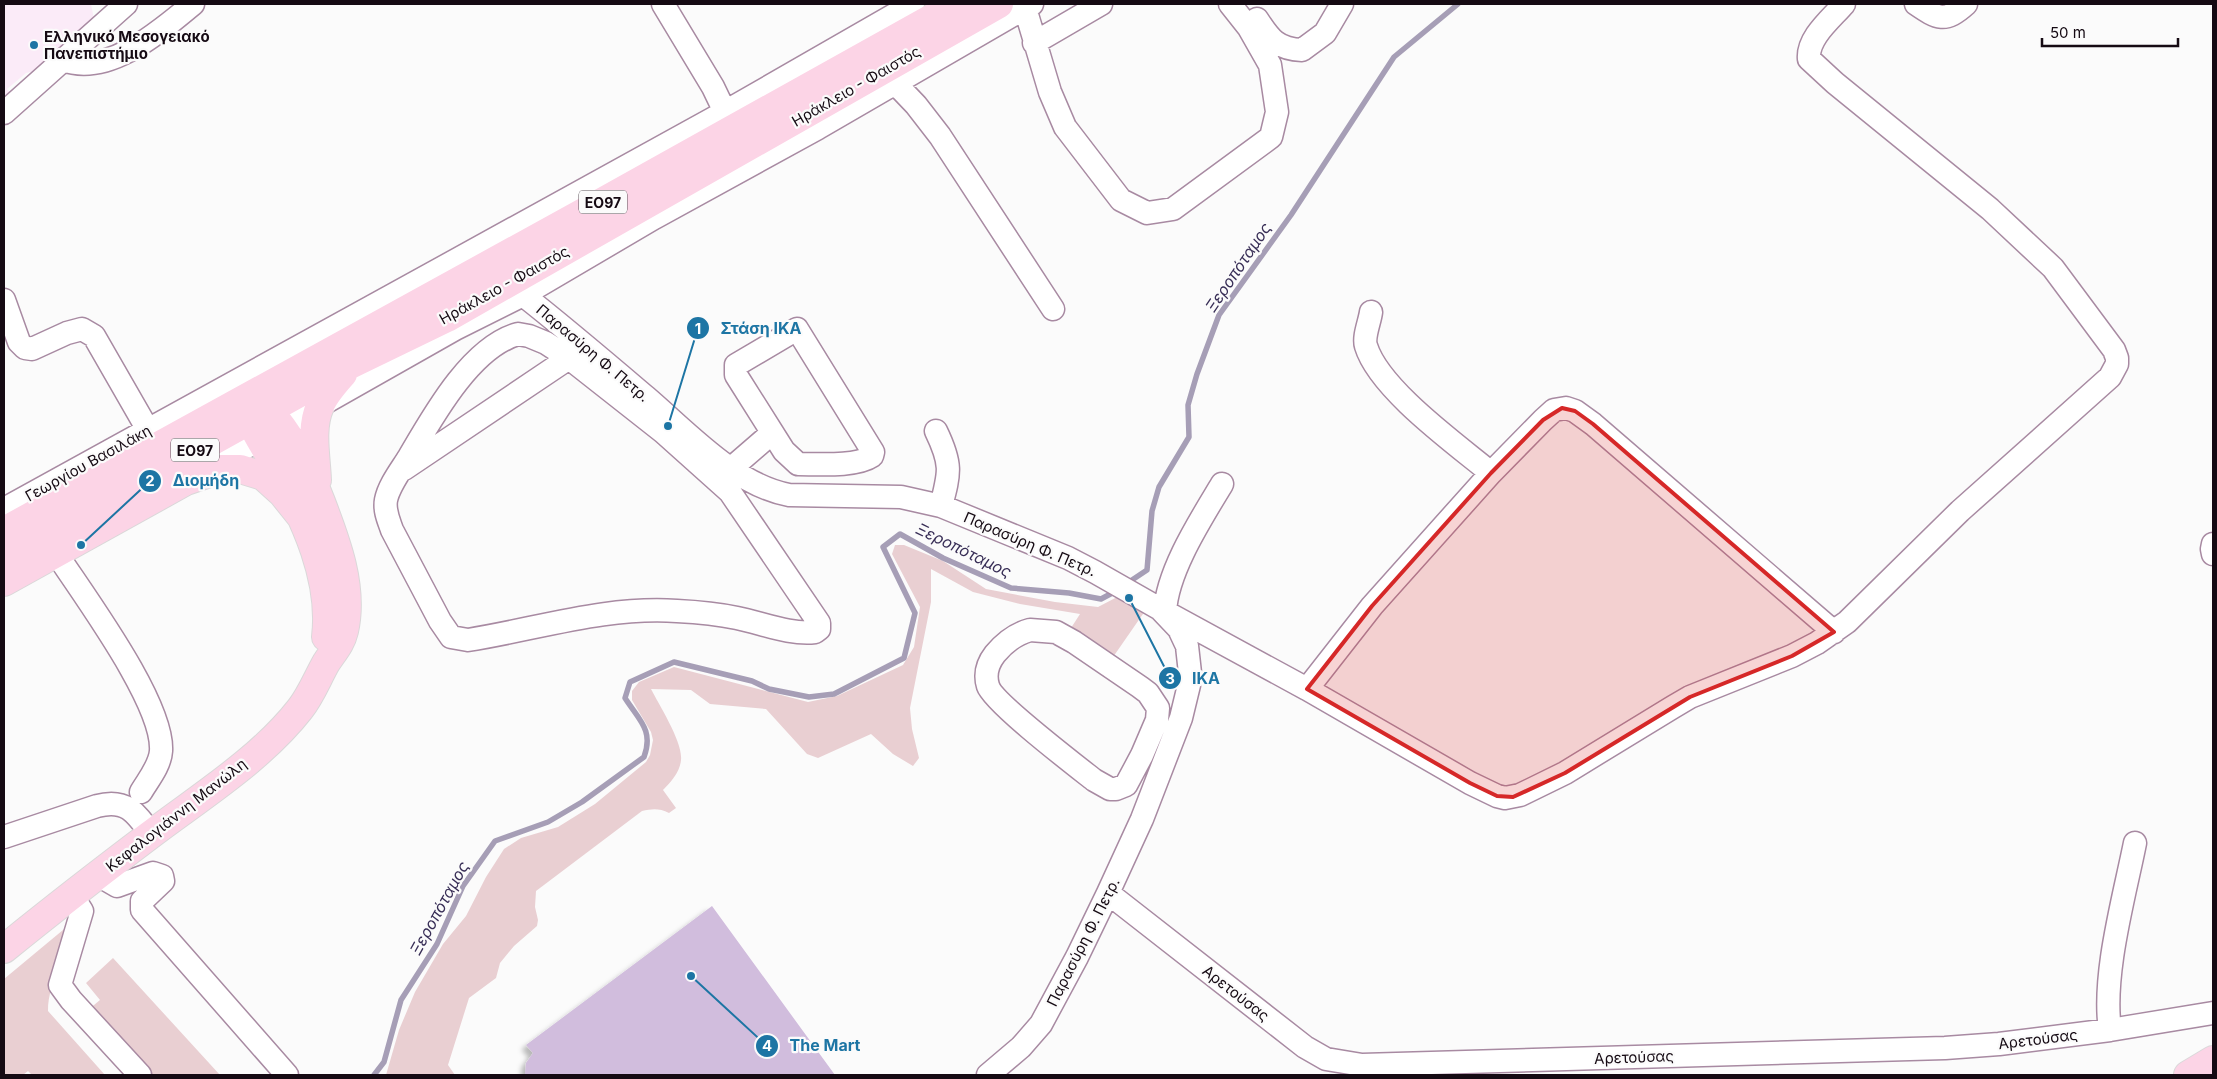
<svg xmlns="http://www.w3.org/2000/svg" width="2217" height="1079" viewBox="0 0 2217 1079" font-family="Inter,sans-serif">
<style>
.built{fill:#fbebf8}
.green{fill:#e9cfd2}
.lines{fill:none;stroke-linecap:round;stroke-linejoin:round}
.stream{stroke:#a69eb6;stroke-width:5.5}
.building{fill:#d1bddd;filter:url(#shadow)}
.minor-casing{stroke:#a88aa2;stroke-width:25}
.major-casing{stroke:#dad8d9;stroke-width:30}
.minor{stroke:#fff;stroke-width:22}
.major{stroke:#fcd4e6;stroke-width:28}
.marked{fill:#d62828;fill-opacity:0.2;stroke:#d62828;stroke-width:4;stroke-linejoin:round}
.poi-dot{fill:#1d75a4;stroke:#fbfbfb;stroke-width:2}
.labels{text-anchor:middle;dominant-baseline:central;stroke-width:4.5;stroke-linejoin:round;paint-order:stroke}
.shield{fill:#fbfbfb;stroke:#5a5259;stroke-width:1}
.shield-label{font-size:14px;font-weight:bold;fill:#150a13}
.poi-label{font-size:15px;font-weight:bold;fill:#150a13;stroke:#fbfbfb;text-anchor:start}
.street-label{font-size:15px;fill:#150a13;stroke:#fbfbfb}
.water-label{font-size:16px;font-style:italic;fill:#392f57;stroke:#fbfbfb}
.leader{fill:none;stroke:#1d75a4;stroke-width:2}
.callout-dot{fill:#1d75a4;stroke:#fbfbfb;stroke-width:2}
.mark-label{font-size:15px;text-anchor:middle;font-weight:bold;fill:#fff}
.callout-label{font-size:16px;text-anchor:middle;font-weight:bold;fill:#1d75a4;stroke:#fbfbfb;stroke-width:4.5;stroke-linejoin:round;paint-order:stroke}
</style>
<defs>
<filter id="shadow"><feDropShadow dx="-4.5" dy="4.5" stdDeviation="2.5" flood-color="#0004"/></filter>
</defs>
<rect width="100%" height="100%" fill="#fbfbfb"/>
<path class="built" d="M4,4h87l3,15 -59,52 -9,2 -19,16 6,7 -9,8z"/>
<path class="green" d="M895,545h9l39,16 43,28 69,13 43,5 25,-13 22,17 -34,49 -40,-32 9,-14 -60,-10 -47,-12 -42,-23v33l-21,106 2,21 7,29 -6,8 -20,-12 -22,-20 -53,24 -11,-4 -41,-45 -56,-5 -19,-14 -40,-1c8,16 32,53 30,71 -1,12 -10,22 -18,30l13,18 -7,5c-10,-5 -17,-4 -27,-2l-106,80 -1,16 3,13 -1,6 -23,20 -14,17 -4,15 -27,20 -21,67 7,10h-69l13,-45 16,-38 28,-48 23,-28 20,-39 18,-28 17,-11 37,-11 37,-23 51,-42 4,-7 3,-15 -2,-8 -19,-32v-9l7,-9 35,-15 134,35 29,-6 66,-31 11,-18 6,-40 -28,-53z
M75,920c-5,31 -27,59 -27,91l57,64h-73l-4,-4 -5,4h-19v-96z
M113,958l107,117h-73l-59,-65 12,-10 -14,-17z"/>
<g class="lines">
<path class="stream" d="M1126,584l21,-14 5,-59 7,-24 30,-50 -1,-32 9,-31 22,-59 72,-100 103,-158 64,-53
M374,1075l10,-13 17,-62 36,-56 26,-58 32,-45 53,-19 34,-20 62,-45c10,-27 -5,-37 -19,-59l5,-16 44,-20 78,19 17,8 40,8 25,-3 70,-36 11,-45 -32,-66 17,-13 43,24 68,30 58,5 32,6 15,-8"/>
</g>
<path class="building" d="M712,906l123,169h-310l1,-12 7,-10 -7,-8z"/>
<g class="lines">
<g class="minor-casing">
<path id="minor" d="M663,4l50,83 12,25
M1916,4c22,15 29,19 50,0
M1025,8l25,84 15,35 56,73 26,13 26,-4 98,-72 6,-25 -7,-47 -21,-37 -19,-24
M1257,19c13,20 20,30 45,31l23,-17 17,-29
M1034,43l67,-39
M63,60c46,17 97,-29 130,-56
M895,83l21,22 24,31 113,173
M4,113l122,-109
M523,295c42,33 83,68 123,102 41,35 89,88 143,98l112,2 40,9 127,52 27,14 65,37 19,20 8,17 3,27 -1,12 -8,33 -39,101 -34,74 -31,64 -36,67 -20,23 -33,28
M4,300l15,42 6,6 7,1 35,-16 15,-4 12,7 54,94
M1371,312c-1,9 -8,25 -5,34 13,43 90,98 125,127
M797,329l76,123 -1,4c-16,11 -54,8 -74,8l-14,-13 -48,-76v-10z
M518,334l11,2 17,7 23,15 94,74 67,60 89,131v6l-4,3c-25,3 -53,-9 -78,-14 -19,-4 -40,-6 -60,-7 -71,-5 -140,18 -209,29l-17,-3 -11,-16 -48,-91c-3,-9 -8,-19 -6,-30 3,-15 15,-30 23,-43 24,-41 62,-110 109,-123z
M936,431c16,33 14,41 5,75
M404,469l165,-111
M206,470l249,-141 68,-34 131,-77 164,-90 214,-124
M720,478l52,-45
M4,509l721,-397 188,-108
M2213,544l-1,5 1,5
M56,553c28,43 108,150 105,198 -1,15 -13,29 -20,41
M1160,609l147,80 163,94 27,13 8,2 15,-3 45,-22 108,-66 17,-10 102,-41 25,-13 30,-21 113,-111 150,-134 7,-13v-6l-3,-8 -61,-82 -63,-59 -155,-126 -26,-24c-2,-21 22,-40 35,-55
M1165,612c2,-41 36,-93 57,-128
M1030,630l26,2 18,10 66,45 8,6 10,15 -1,12 -15,35 -16,30 -10,4h-6l-16,-9c-19,-15 -101,-78 -106,-94 -4,-13 0,-23 7,-32 10,-12 20,-20 35,-24z
M1307,689l65,-83 119,-133 52,-53 11,-10 12,-2 9,3 18,13 241,208
M4,837l93,-31c29,-8 39,7 54,28
M98,875l19,11 36,-13 9,3 1,5 -21,20v9l145,165
M1108,893l197,154 21,12 36,6 583,-17 54,-4 111,-14 103,-17
M72,895l10,16 -22,74 11,15 69,75
M2110,1030c-8,-55 14,-132 25,-187"/>
</g>
<g class="major-casing">
<path id="major" d="M247,402c1,25 20,47 32,69 26,50 54,108 47,166
M317,480c-1,-24 -7,-52 3,-74 5,-12 15,-23 23,-32
M4,531l596,-328 357,-199
M4,557l344,-191 99,-48 552,-314
M4,582l182,-101 35,-12h19l23,7 19,17 20,25
M4,949c48,-39 97,-77 146,-114 50,-38 111,-76 150,-126 11,-14 17,-30 26,-46 7,-11 15,-19 18,-32 10,-43 -8,-90 -23,-129 -10,-27 -40,-91 -68,-102
M2188,1075l25,-15"/>
</g>
<use href="#minor" class="minor"/>
<use href="#major" class="major"/>
</g>
<path class="marked" d="M1562,408l13,3 18,13 241,208 -42,24 -102,41 -125,76 -52,24 -16,-1 -27,-13 -163,-94 65,-83 119,-133 52,-53z"/>
<circle class="poi-dot" cx="34" cy="45" r="5"/>
<g class="labels">
<g class="shield">
<rect x="579" y="190.5" width="48" height="23" rx="4"/>
<rect x="171" y="438.5" width="48" height="23" rx="4"/>
</g>
<g class="shield-label">
<text x="603" y="202">ΕΟ97</text>
<text x="195" y="450">ΕΟ97</text>
</g>
<g class="poi-label">
<text x="44" y="36">Ελληνικό Μεσογειακό<tspan x="44" dy="17">Πανεπιστήμιο</tspan></text>
</g>
<g class="street-label">
<text transform="translate(856 86) rotate(-30)">Ηράκλειο - Φαιστός</text>
<text transform="translate(504 285) rotate(-29)">Ηράκλειο - Φαιστός</text>
<text transform="translate(593 353) rotate(40)">Παρασύρη Φ. Πετρ.</text>
<text transform="translate(88 463) rotate(-29)">Γεωργίου Βασιλάκη</text>
<text transform="translate(1030 544) rotate(23)">Παρασύρη Φ. Πετρ.</text>
<text transform="translate(176 815) rotate(-38)">Κεφαλογιάννη Μανώλη</text>
<text transform="translate(1083 942) rotate(-63)">Παρασύρη Φ. Πετρ.</text>
<text transform="translate(1236 993) rotate(38)">Αρετούσας</text>
<text transform="translate(2038 1039) rotate(-7)">Αρετούσας</text>
<text transform="translate(1634 1057) rotate(-2)">Αρετούσας</text>
</g>
<g class="water-label">
<text transform="translate(1238 267) rotate(-56)">Ξεροπόταμος</text>
<text transform="translate(964 550) rotate(26)">Ξεροπόταμος</text>
<text transform="translate(439 908) rotate(-61)">Ξεροπόταμος</text>
</g>
</g>
<path class="leader" d="M668 426L698 328M81 545L150 481M1129 598L1170 678M691 976L767 1046"/>
<g class="callout-dot">
<circle cx="668" cy="426" r="5"/>
<circle cx="81" cy="545" r="5"/>
<circle cx="1129" cy="598" r="5"/>
<circle cx="691" cy="976" r="5"/>
<circle cx="698" cy="328" r="12"/>
<circle cx="150" cy="481" r="12"/>
<circle cx="1170" cy="678" r="12"/>
<circle cx="767" cy="1046" r="12"/>
</g>
<g class="mark-label">
<text x="698" y="334">1</text>
<text x="150" y="486">2</text>
<text x="1170" y="684">3</text>
<text x="767" y="1051">4</text>
</g>
<g class="callout-label">
<text x="761" y="334">Στάση ΙΚΑ</text>
<text x="206" y="486">Διομήδη</text>
<text x="1206" y="684">IKA</text>
<text x="825" y="1051">The Mart</text>
</g>
<rect width="2217" height="1079" fill="none" stroke="#150a13" stroke-width="10"/>
<path d="M2042 38v8h136v-8" fill="none" stroke="#150a13" stroke-width="2.5"/>
<text x="2050" y="38" font-size="15" fill="#150a13" stroke="#fbfbfb" stroke-width="4" paint-order="stroke">50 m</text>
</svg>
